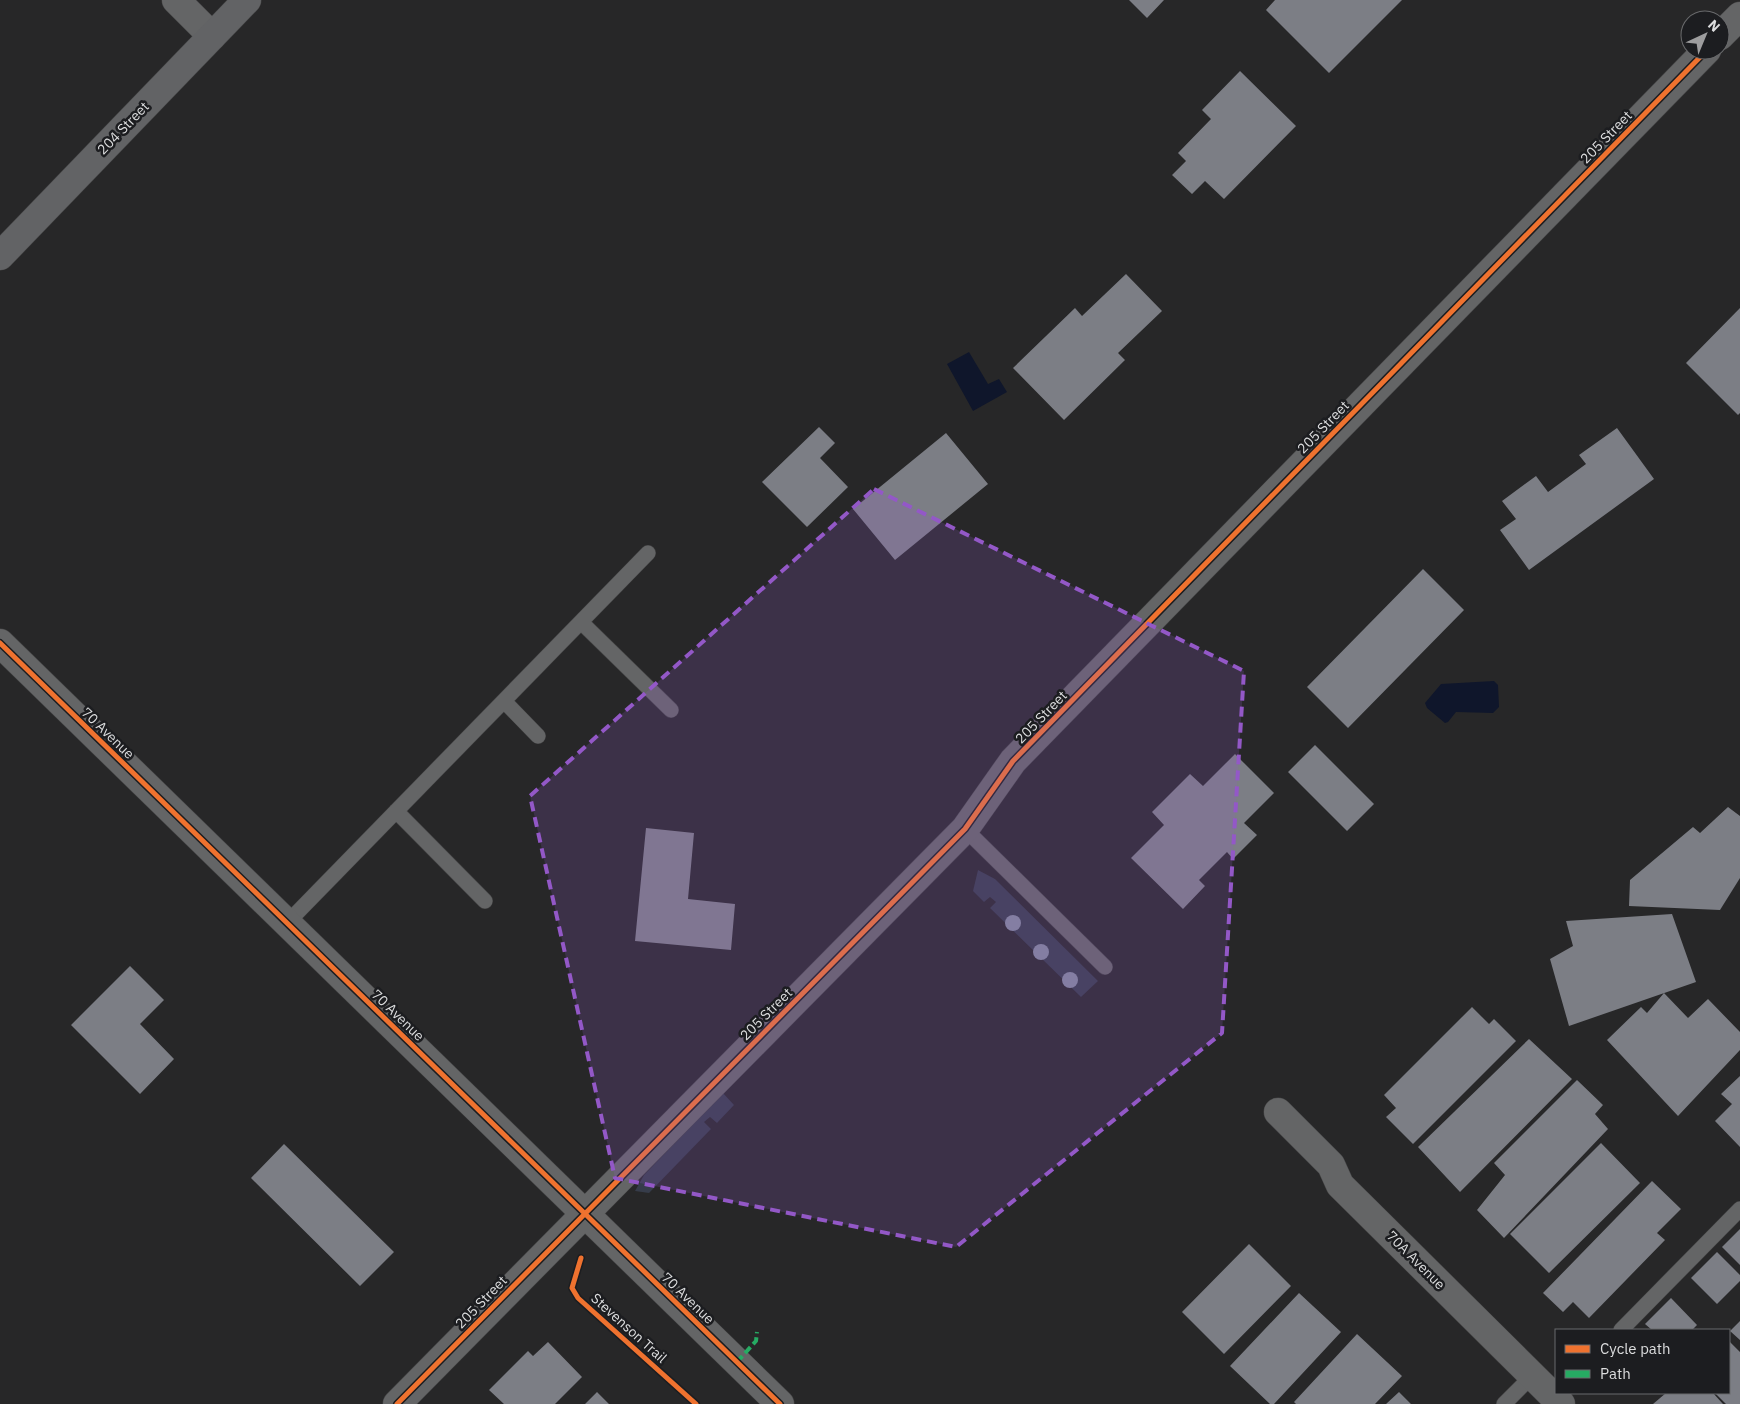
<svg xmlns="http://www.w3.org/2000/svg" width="1740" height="1404" viewBox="0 0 1740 1404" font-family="'IBM Plex Sans',sans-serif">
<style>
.green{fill:#363c4a}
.water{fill:#0f162b}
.building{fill:#7c7e85}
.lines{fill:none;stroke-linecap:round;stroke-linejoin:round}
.lane-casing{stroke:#454546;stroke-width:16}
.street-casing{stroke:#454546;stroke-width:29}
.secondary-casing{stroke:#454546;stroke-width:29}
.lane{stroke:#646566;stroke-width:15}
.street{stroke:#646566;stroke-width:28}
.secondary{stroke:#626365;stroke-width:28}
.quiet{stroke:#26ab63;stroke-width:4;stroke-dasharray:8 4;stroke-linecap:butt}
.cycleway-casing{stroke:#1c1d20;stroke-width:8}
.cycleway{stroke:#ef722f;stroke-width:5}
.tree{fill:#81889a}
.marked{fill:#9358c7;fill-opacity:0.2;stroke:#9358c7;stroke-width:4;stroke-dasharray:10 6;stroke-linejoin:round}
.labels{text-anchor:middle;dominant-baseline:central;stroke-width:5;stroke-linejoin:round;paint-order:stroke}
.street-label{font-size:14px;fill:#dcddde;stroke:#1c1d20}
</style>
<rect width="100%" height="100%" fill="#272728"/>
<path class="green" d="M978,870l17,9 103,102 -17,16 -91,-89 6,-6 -6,-5 -6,5 -11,-11z
M723,1093l11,12 -17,18 -7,-6 -6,5 7,7 -62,64 -14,-2 9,-16z"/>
<path class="water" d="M969,352l19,32 11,-5 8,13 -34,19 -26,-47z
M1494,681l4,4 1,22 -6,6 -37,-1 -8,10 -3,1 -18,-15 -2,-5 16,-19z"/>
<path class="building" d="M1129,0h35l-17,18z
M1275,0h127l-73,73 -63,-63z
M1240,71l56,55 -72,73 -19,-18 -13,13 -20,-19 14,-14 -8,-8 33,-34 -9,-9z
M1126,274l36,37 -44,42 7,7 -61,60 -51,-52 62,-60 7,8z
M1740,308v105l-2,2 -52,-52z
M819,427l16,16 -15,15 28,29 -41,40 -45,-45z
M1617,428l37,51 -125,91 -29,-40 16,-11 -14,-18 34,-25 12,16 38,-28 -7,-9z
M946,433l42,51 -93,76 -42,-51z
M1423,569l41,41 -116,118 -41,-41z
M1315,745l59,59 -27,27 -59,-59z
M1235,754l39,39 -30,30 13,12 -24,24 -6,-7 -28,28 6,6 -22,23 -52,-51 33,-33 -12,-13 38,-38 13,12z
M1728,807l12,9v62l-20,32 -91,-4 1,-26 63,-53 7,6z
M646,828l48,5 -6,66 47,5 -4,46 -96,-9z
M1672,914l24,68 -127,44 -19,-67 23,-13 -7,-25z
M130,966l34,34 -24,24 34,35 -34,35 -69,-69z
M1664,993l24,25 20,-19 32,33v18l-62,66 -71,-76 34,-33 6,6z
M1472,1007l17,17 5,-5 22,22 -103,103 -27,-27 10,-9 -12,-13z
M1529,1039l43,40 -112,113 -42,-45z
M1740,1076v71l-25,-26 17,-17 -11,-10z
M1577,1080l26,25 -8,9 13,15 -104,109 -27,-28 28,-35 -11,-12z
M1601,1143l39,40 -91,90 -39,-39z
M284,1144l110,108 -34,34 -109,-108z
M1652,1181l29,28 -24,24 8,7 -76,78 -16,-16 -10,10 -20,-19z
M1740,1229v36l-18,-18z
M1249,1244l42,42 -67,68 -42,-42z
M1717,1252l23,23v6l-23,23 -26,-26z
M1299,1293l42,39 -67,72h-4l-40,-38z
M1671,1298l26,27 -5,5h-40l-7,-6z
M1740,1321v19l-10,-9z
M1357,1334l45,42 -27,28h-79l-2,-2z
M1729,1341l11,11v52h-14l-11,-11h14z
M548,1342l34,35 -27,27h-51l-15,-14 39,-39 5,5z
M597,1392l12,12h-24z
M1399,1392l12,12h-25z
M1666,1393h47l10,11h-70z"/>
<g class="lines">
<g class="lane-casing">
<path id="lane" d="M581,622l90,88
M504,701l34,35
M396,811l89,90
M965,829l140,138
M287,923l361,-370
M1621,1330l119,-121
M1504,1404l29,-29"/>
</g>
<g class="street-casing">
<path id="street" d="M176,0l36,36
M1720,36l20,-20
M0,643l780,761
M1278,1112l53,53 9,20 221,219
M397,1404l568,-575 48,-68 694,-711"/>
</g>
<g class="secondary-casing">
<path id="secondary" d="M0,256l247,-256"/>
</g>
<use href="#lane" class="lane"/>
<use href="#street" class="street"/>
<use href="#secondary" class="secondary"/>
<path class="quiet" d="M737,1362l19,-21 1,-9"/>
<g class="cycleway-casing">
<path id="cycleway" d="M0,643l780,761
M581,1258l-9,30 6,10 118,106
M397,1404l568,-575 48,-68 694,-711"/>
</g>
<use href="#cycleway" class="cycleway"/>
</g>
<g class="tree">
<circle cx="1013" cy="923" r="8"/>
<circle cx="1041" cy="952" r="8"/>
<circle cx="1070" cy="980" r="8"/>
</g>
<path class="marked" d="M874,489l370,182 -22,362 -266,214 -341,-69 -85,-382z"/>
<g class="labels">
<g class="street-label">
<text transform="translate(123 128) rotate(-46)">204 Street</text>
<text transform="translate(1606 137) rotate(-46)">205 Street</text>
<text transform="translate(1323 427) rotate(-46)">205 Street</text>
<text transform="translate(1041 717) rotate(-46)">205 Street</text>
<text transform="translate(108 733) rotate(44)">70 Avenue</text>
<text transform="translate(766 1014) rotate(-45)">205 Street</text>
<text transform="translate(398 1015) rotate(44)">70 Avenue</text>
<text transform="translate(1416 1260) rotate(45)">70A Avenue</text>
<text transform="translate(688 1298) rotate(44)">70 Avenue</text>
<text transform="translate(481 1302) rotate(-46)">205 Street</text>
<text transform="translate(629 1328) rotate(42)">Stevenson Trail</text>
</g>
</g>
<rect x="1555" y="1329" width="175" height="65" fill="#1c1d20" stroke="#696a6c"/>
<rect x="1565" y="1345" width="25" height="8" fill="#ef722f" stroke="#696a6c"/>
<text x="1600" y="1354" font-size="15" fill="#dcddde">Cycle path</text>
<rect x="1565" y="1370" width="25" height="8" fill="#26ab63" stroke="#696a6c"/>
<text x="1600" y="1379" font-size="15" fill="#dcddde">Path</text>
<g transform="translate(1705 35) rotate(44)"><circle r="24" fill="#1c1d20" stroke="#696a6c"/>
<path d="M0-4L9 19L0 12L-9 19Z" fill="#9d9d9e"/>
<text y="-8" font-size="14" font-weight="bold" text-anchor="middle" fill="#dcddde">N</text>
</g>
</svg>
